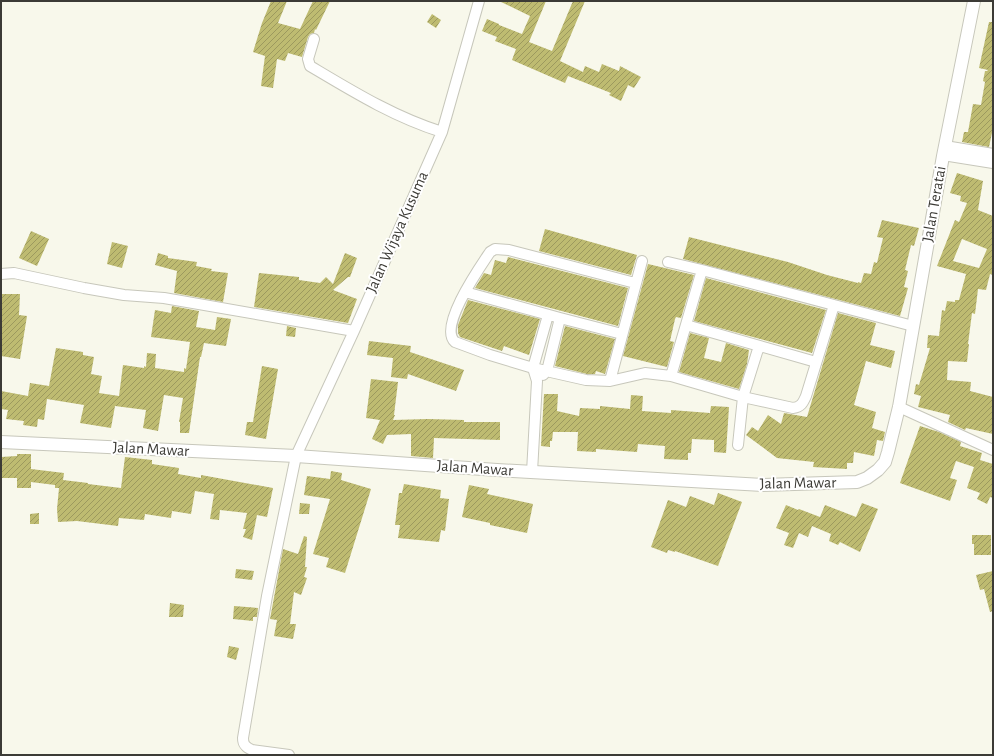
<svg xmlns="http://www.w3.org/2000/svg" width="994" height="756" viewBox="0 0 994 756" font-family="'Alegreya Sans',sans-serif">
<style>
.building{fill:url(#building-hatch);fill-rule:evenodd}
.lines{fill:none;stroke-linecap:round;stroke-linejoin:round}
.minor-casing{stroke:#c7c7bb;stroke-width:12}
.tertiary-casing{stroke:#c7c7bb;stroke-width:14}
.minor{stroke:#fff;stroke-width:10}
.tertiary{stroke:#fff;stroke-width:12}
.labels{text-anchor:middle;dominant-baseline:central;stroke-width:4;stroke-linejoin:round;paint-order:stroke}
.street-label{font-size:16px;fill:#3c3b36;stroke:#fff}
</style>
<defs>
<pattern id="building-hatch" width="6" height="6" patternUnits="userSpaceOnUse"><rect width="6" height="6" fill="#bebb71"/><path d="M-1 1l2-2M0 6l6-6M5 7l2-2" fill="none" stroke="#9c995e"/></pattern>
</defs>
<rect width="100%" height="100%" fill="#f8f8eb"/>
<path class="building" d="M271,1h16l-9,22 22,6 13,-28h17l-14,29 -1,-1 -1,4 -4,1 -2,3 -6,20 -14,-4 -3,8 -8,-2 -4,29 -12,-2 4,-30 -12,-4 9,-29z
M499,1h47l-17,41 23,9 21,-50h12l-25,60 23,11 2,-6 14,6 3,-8 17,7 1,-5 21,11 -7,11 -6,-3 -7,16 -12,-6 2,-2 -43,-17 -3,7 -53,-23 4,-11 -21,-8 2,-4 -15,-6 5,-12 12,5v1l23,9 8,-18z
M432,14l9,6 -5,8 -9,-6z
M989,22h4v106l-4,19 -27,-5 2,-10h4l5,-28 8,1 4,-23 -2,-1 2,-10h2l1,-1 -9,-2z
M957,173l26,8 -5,29 15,6v59l-3,-1 -4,16 -8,-1 -3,25 -3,-1 -4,31h1l-2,18 -19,-1 -1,19 24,2 -1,9 23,6v37l-27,-6 -1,2 -17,-8 2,-7 -32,-8 3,-11 -7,-2 2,-10 3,1 11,-37h-3l1,-13 11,1 3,-26 3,1 2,-10 8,1v-2h4l7,-26 -29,-8 18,-46 4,2 8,-19 -7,-2 1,-5 -11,-3zM962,239l25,10 -8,19 -26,-7z
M882,220l37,8 -5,18 -3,-1 -6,25 3,1 -4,16 4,1 -8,28 -217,-57 6,-22 99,25 39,13 31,8v-1l3,1 3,-10 7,1 3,-12 3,1 6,-25 -6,-1z
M545,229l92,26 -6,20 -92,-24z
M31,231l18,8 -12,27 -18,-8z
M112,242l16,4 -6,22 -15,-4z
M158,253l10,3v2l29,4 -1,4 16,3 -1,2 17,2 -5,29 -49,-9 3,-22 -22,-6z
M345,253l12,5 -7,19h-2l-15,13 24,9 -9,24 -94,-16 5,-34 40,4v3l21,3 6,-6 7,7z
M508,257l120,31 -10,38 -143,-38 9,-15 7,2 4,-15 11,3z
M648,264l46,11 -13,43 -5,-1 -1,2 -5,22 4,1 -7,25 -44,-11z
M706,278l120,32 -14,43 -118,-32z
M1,294h19l-1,21 8,1 -7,43 -19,-3z
M468,300l72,19 -11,36 -25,-9 -2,5 -42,-14 -2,-4v-8z
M172,306l27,5 -3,16 19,3 2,-13 14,2 -5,27 -22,-3 -3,14h-1l-11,76h-9v-11h-1l4,-24 -19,-3 -6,36 -15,-3 3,-18 -31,-4 -4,22 -31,-5 4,-18 -37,-6 -3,21 -6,-1 -1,8 -14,-2 1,-4 -18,-2 2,-9 -7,-1v-18l27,5 2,-13 19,3 7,-38 27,4v3l11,2 -3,17 11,2 -3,17 20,3 4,-31 21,3v-2l2,1 1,-14 9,1 -1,14 29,4v-4l2,1 4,-27 -39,-5 4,-27 16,3z
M838,313l38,10 -6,22 25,6 -4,17 -25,-7 -12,44 22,7 -4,16 13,4 -2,9 -6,-1 -3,16 -20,-4 -1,11h-6v6l-34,-2 1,-5 -37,-4 -31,-23 6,-8 6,4 10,-16 13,9 3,-11 23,4z
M287,326l9,2 -1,9 -9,-1z
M565,326l50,13 -10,35 -9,-3 -1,3h-8l-32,-8z
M690,333l19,5 -5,20 17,4 5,-19 23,7 -2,14 -8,25 -60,-17z
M369,341l42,5 -1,6 54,18 -8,21 -48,-17 -1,5 -16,-2 2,-19 -26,-3z
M262,366l16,3 -12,70 -21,-4 2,-13h6z
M371,379l27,3 -4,33h1l-2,5 35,-1 36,1v2h36v18l-66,-2 -1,20 -22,-2v-22l-24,1 -4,9 -11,-5 8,-19 -14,-2z
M544,394h14l-1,17 22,5 1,-8 20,1v-3l30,3 1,-14 12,1 -1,15 29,2v-3l39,3 1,-7 18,1 -3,46 -12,-1v-12l-22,-1 -1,14h-3v7l-24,-1 1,-13 -27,-2 -1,8 -41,-3v3l-19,-1 1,-19h-25l-1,9h-2v6l-9,-1z
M920,426l19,6 22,10 -1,4 22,7 -2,7 13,4v34l-3,-1 -3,7 -10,-5 3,-6 -13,-5 7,-21 -18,-6 -6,17 7,2 -7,21 -50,-18z
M17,454h14v15l33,4 -1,7 25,3v1l33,4 4,-31 27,3v4l27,4 -1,6 23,4v-3l72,13 -6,29 -10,-2 -5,25 -9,-3 3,-8h-3l4,-16 -27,-3 -1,10 -9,-1 4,-25 -19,-3 -4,23 -19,-3 -1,7 -26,-4 -1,6 -25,-2 -1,8 -41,-5 -19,1 -1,-13 2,-21h-4v-3l-24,-3v6h-14v-10h-16v-21l16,-1z
M331,471l11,2 -1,7 30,9 -26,84 -19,-6 3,-9 -16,-4 17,-55 -26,-4 3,-19 23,3z
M404,484l37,6 -1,8 9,1 -4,32 -4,-1 -2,12 -41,-4 2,-13h-5l4,-32h3z
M469,485l20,4 -2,5 46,10 -6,29 -37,-8v-2l-28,-6z
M718,493l24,9 -24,64 -43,-15v1l-7,-2 -1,3 -16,-6 17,-47 18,7 4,-11 24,9z
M300,503l10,1 -1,10h-10z
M862,503l16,6 -18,43 -20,-10 -2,3 -9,-4 2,-7 -19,-8 -4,11 -9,-4 -6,15 -9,-3 5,-12 -13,-5 10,-23 12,5 1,-1 21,8 5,-12 31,12z
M39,513v11h-9v-10z
M972,535h19v20h-17v-11h-2z
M304,536l3,1 -2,30h2l-3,10 3,1 -6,17 -7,-3 -4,32h6l-3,15 -19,-3 3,-16 -7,-1 13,-70 15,5z
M236,569l18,2 -2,9 -17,-2z
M993,571v40l-3,1 -6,-23 -4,1 -4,-15z
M170,603l14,2 -1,12h-14z
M234,606l24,2 -1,9h-4v4l-20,-2z
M229,646l10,2 -3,12 -9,-3z"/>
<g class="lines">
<g class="minor-casing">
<path id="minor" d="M314,39l-6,20 2,7c42,25 84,51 132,66
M945,146l48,8
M943,155l50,8
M668,262l34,8 211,56
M1,274l13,-1 70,15 40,7 40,3 190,33
M635,283l-126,-33 -14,-1 -5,3c-10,15 -52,75 -35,90l35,13 43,13 53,12 24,1 35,-8 26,3 72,21 50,11c8,-1 10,-5 13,-12l28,-91
M465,292l95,26 62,16
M686,325l130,37
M543,375l4,-4 13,-53
M671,376l31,-106
M610,381l32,-120
M899,407l94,43
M738,445l5,-48 16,-51
M532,472l5,-91 -4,-13 15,-53
M289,755l-37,-5c-7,-3 -9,-6 -9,-12l24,-142 29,-140 58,-125 88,-199 37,-131"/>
</g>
<g class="tertiary-casing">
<path id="tertiary" d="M1,442l295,14 201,14 266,15 94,-3 10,-4 11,-8 7,-8 3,-10 11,-45 44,-251 31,-155"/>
</g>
<use href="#minor" class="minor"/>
<use href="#tertiary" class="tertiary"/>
</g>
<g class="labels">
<g class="street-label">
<text transform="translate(934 204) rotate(-80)">Jalan Teratai</text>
<text transform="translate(397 232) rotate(-66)">Jalan Wijaya Kusuma</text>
<text transform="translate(151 449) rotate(3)">Jalan Mawar</text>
<text transform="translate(475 468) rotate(4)">Jalan Mawar</text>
<text transform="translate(798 483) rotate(-1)">Jalan Mawar</text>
</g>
</g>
<rect width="994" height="756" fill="none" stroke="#3c3b36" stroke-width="4"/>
</svg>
